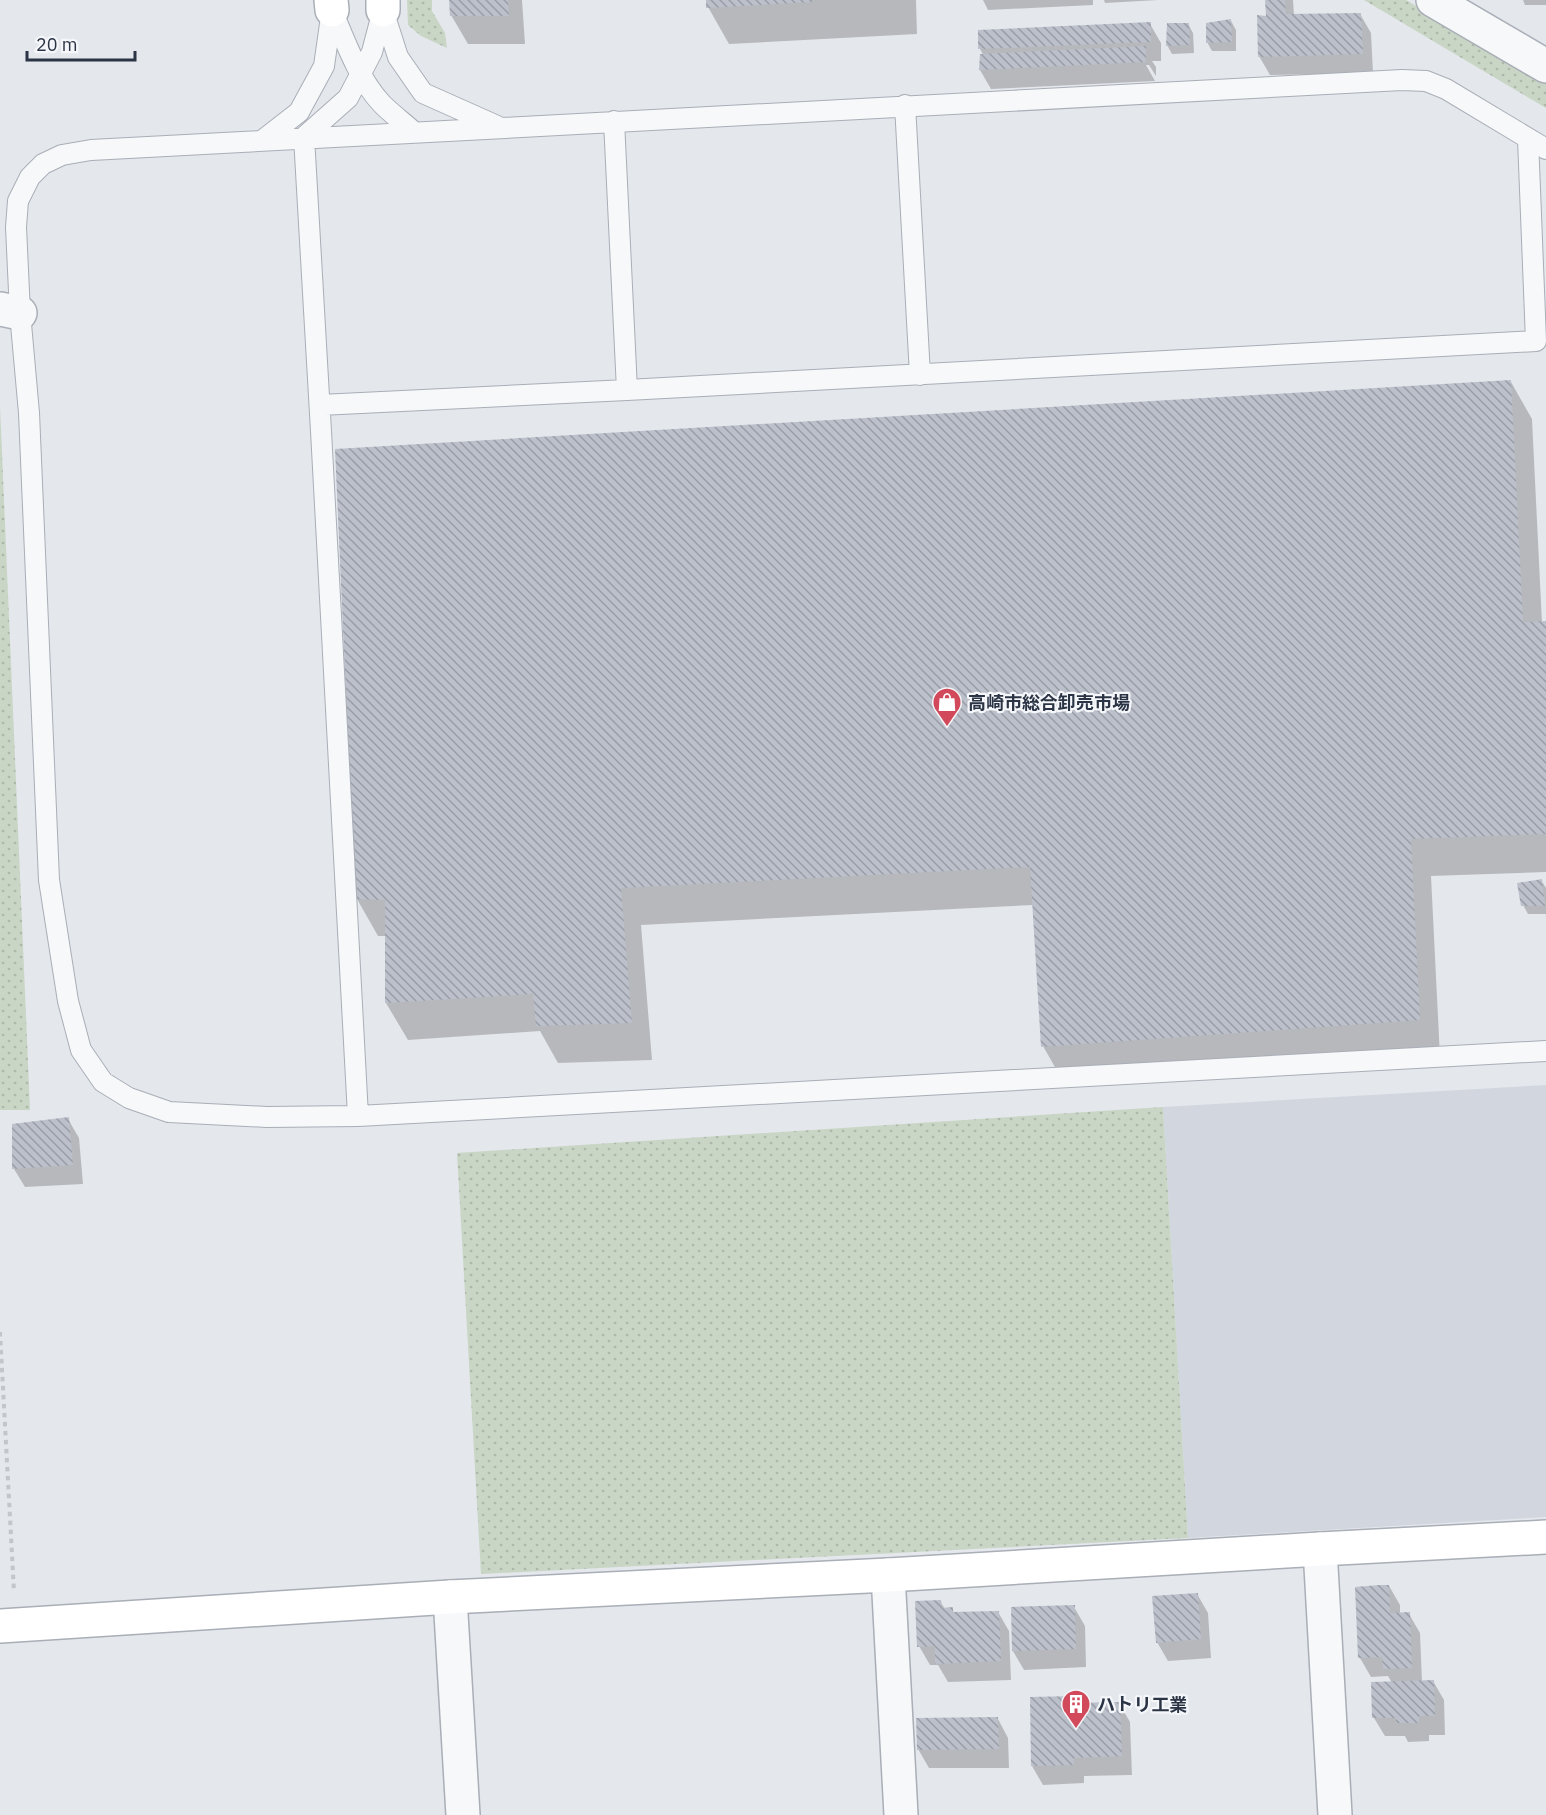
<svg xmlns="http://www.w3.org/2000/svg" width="1546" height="1815" viewBox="0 0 1546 1815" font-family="'IBM Plex Sans','Noto Sans JP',sans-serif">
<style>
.built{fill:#d2d6de}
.grass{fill:url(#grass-dots)}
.shadow{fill:#0003}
.building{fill:url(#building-back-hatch)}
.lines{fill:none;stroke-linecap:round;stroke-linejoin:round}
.lane-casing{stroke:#a9aeb7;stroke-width:22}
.street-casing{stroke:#a9aeb7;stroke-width:36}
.secondary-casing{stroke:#a9aeb7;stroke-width:36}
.path{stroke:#c2c5cb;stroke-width:4;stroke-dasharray:4.5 4.5;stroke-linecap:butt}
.lane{stroke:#f7f8fa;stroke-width:20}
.street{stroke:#f7f8fa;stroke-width:33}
.secondary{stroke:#fff;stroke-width:33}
.labels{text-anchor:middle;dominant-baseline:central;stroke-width:4.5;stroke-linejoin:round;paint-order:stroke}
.poi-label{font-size:18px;font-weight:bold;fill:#2b3445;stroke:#f4f6f9;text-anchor:start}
</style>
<defs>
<pattern id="grass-dots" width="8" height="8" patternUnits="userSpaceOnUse" patternTransform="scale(1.5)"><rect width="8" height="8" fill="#c9d6c5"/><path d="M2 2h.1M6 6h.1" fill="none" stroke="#adb8ab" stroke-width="1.8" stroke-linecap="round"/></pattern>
<pattern id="building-back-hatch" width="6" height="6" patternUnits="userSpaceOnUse" patternTransform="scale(1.5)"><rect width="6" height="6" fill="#bbc0ca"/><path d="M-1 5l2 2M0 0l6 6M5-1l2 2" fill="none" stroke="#989da6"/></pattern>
</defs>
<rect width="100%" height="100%" fill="#e4e7ec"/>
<path class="built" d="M1546,1085v432l-358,21 -25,-431z"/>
<path class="grass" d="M407,0h25v11l13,22 2,15 -26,-12 -13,-11z
M1364,0h42l140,82v26z
M0,406l30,704h-30z
M1163,1107l25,431 -707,36 -24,-421z"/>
<path class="shadow" d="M450,0h72l3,44h-57l-17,-29z
M707,0h209l1,34 -188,10 -21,-37z
M983,0h110v5l-105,5z
M1104,0h54l-53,3z
M1266,0h27l1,16 66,-2 11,19 2,40 -103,2 -11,-19 8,-38z
M1523,0h23v5h-21z
M1231,21l5,9v21h-24l-5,-9z
M1150,24l11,19v18h-9l4,6v9l-7,-11h-3l9,16 -164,8 -11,-19 1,-14h3l-4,-7 -1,-17z
M1188,24l5,9 1,20 -22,1 -5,-9z
M1511,382l21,37 10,204 4,-1v250l-115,4 9,181 -376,26 -21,-37 -10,-141 -392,20 11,135 -94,3 -18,-32 -132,9 -22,-37v-67h-8l-21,-37z
M1541,880l5,8v26h-18l-5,-9z
M68,1119l11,19 4,46 -58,3 -11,-18z
M1389,1586l11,19v9h9l11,19 2,49 11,-1 11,19 1,35h-16v6l-21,1 -3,-6h-20l-11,-18 18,-35 -4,-7 -17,1 -11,-19z
M1197,1594l11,19 3,45 -43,3 -11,-19z
M940,1601l5,8h7l3,5 43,-2 11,19 2,49 -63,2 -10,-17h-8l-11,-19z
M1074,1607l11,19 1,41 -62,3 -11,-19z
M1075,1698l3,6 41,-1 11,19 2,53 -48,1v7l-41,2 -11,-19z
M998,1719l10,19 1,30h-80l-11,-19z"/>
<path class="building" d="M449,0h59l1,16h-59z
M706,0h106v2l-106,6z
M1265,0h20l1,14 75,-1 2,41 -105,3 -1,-42 9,1z
M1231,19l1,23 -26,1v-20z
M1151,22v20l-173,7v-19z
M1167,23h22l1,22 -24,1z
M1146,46v16l-167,8 1,-16z
M1511,380l12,242 23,-1v213l-135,5 9,181 -379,27 -11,-180 -409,21 11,135 -96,3 -3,-32 -148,9v-103l-30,-1 -20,-450z
M1542,879l3,27h-24l-4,-23z
M69,1117l4,48 -61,4v-45z
M1379,1585h10l1,28 20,-1 2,56 -29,1 -1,-12 -24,1 -3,-71z
M1198,1593l3,46 -45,4 -4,-47z
M941,1600l1,8 11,-1v5l46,-1 2,50 -66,3v-18l-18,1 -2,-46z
M1075,1605l1,44 -64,2 -1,-44z
M1434,1680l1,36h-16v7h-23v-5h-24l-1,-36z
M1075,1696v7l45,-1 2,54 -48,2v7l-43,1 -1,-69z
M998,1717l1,32 -82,1 -1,-32z"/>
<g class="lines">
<g class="lane-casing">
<path id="lane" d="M332,10c13,31 27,70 50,94 10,10 22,19 32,28
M383,10l15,47 25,36 74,33
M905,105l15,270
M614,121l13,269
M263,140l36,-28 25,-46 8,-56
M1546,149l-100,-60 -20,-8 -24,-1 -1311,70 -29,5 -19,9 -13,13 -12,24 -2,26 4,86 9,100 20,467 19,121 13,49 22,32 26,16 40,14 98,5 91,-1 1188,-65
M320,405l307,-15 909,-49 -8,-202
M358,1116l-37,-685 -17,-294 44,-39 24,-46 11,-42"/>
</g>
<g class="street-casing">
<path id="street" d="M1433,0l113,66
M0,309l20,4
M1320,1549l15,266
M888,1575l13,240
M450,1597l13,218"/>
</g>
<g class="secondary-casing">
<path id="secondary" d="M331,0l1,10
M383,0v10
M0,1626l450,-29 438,-22 432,-26 226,-12"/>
</g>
<path class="path" d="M0,1332l14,260"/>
<use href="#lane" class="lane"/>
<use href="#street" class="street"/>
<use href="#secondary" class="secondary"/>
</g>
<defs>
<g id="shop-pin" transform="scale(1.5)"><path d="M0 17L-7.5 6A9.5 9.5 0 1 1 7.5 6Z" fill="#d1495b" stroke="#f4f6f9"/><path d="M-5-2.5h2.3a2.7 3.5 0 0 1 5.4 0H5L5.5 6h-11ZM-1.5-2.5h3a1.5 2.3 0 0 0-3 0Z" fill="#fff"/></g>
<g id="building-pin" transform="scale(1.5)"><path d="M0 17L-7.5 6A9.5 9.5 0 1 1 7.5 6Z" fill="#d1495b" stroke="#f4f6f9"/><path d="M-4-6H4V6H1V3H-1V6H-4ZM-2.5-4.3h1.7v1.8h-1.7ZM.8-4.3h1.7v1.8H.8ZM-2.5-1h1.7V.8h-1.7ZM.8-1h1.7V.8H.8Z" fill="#fff"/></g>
</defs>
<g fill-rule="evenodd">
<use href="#shop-pin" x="947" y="702"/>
<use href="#building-pin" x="1076" y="1704"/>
</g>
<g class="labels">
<g class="poi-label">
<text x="968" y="702">高崎市総合卸売市場</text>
<text x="1097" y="1704">ハトリ工業</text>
</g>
</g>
<path d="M27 51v9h108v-9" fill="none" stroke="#2b3445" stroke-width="3"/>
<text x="36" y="51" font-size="18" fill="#2b3445" stroke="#f4f6f9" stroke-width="4.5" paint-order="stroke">20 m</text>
</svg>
